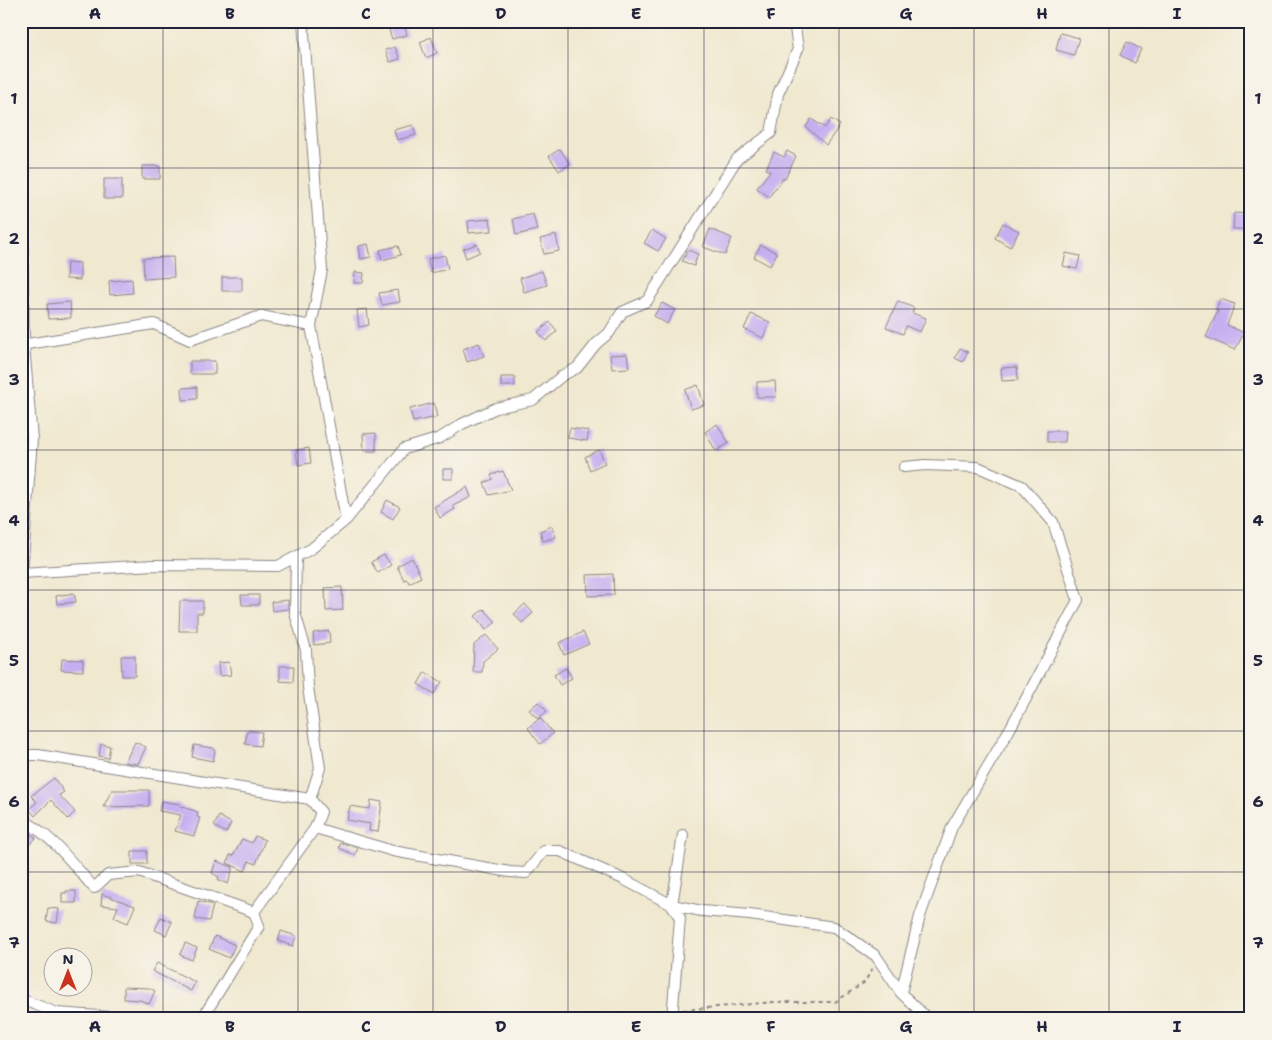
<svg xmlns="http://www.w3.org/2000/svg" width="1272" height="1040" viewBox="0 0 1272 1040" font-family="'Shantell Sans',sans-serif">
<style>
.building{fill:#c6aff1}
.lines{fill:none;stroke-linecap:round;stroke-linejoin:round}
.minor-casing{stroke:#898585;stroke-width:12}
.path{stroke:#898585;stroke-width:2;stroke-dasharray:4 4;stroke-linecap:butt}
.minor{stroke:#fff;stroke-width:10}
.grid{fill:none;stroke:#22223b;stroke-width:1;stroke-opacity:0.55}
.neatline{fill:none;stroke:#22223b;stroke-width:2}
.grid-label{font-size:16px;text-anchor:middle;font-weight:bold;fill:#22223b}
</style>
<rect width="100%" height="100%" fill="#f7f3e8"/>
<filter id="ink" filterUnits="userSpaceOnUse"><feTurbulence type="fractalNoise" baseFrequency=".02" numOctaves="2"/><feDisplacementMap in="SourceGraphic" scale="10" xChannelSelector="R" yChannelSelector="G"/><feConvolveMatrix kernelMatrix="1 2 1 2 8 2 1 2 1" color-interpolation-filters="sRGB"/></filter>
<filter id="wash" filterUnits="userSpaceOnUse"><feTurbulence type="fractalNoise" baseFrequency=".0096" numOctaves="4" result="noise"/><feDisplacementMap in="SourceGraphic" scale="20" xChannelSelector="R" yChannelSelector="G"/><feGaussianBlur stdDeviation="1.12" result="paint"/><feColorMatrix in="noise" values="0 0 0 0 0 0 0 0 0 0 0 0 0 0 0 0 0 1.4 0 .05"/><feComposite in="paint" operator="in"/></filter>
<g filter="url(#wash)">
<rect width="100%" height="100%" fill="#f0e8cf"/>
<g id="blocks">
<path class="building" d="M386,21h17l4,14 -15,4z
M1060,33l19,5 -5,17 -18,-5z
M431,37l6,16 -11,5 -6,-16z
M1127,42l14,7 -6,14 -15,-8z
M395,47l5,12 -10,3 -5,-12z
M811,119l14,9 6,-9 9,6 -14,20 -20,-18z
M413,125l3,10 -19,5 -3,-10z
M560,149l10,15 -11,7 -10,-15z
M787,151l9,5 -11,23 -2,-1 -14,19 -12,-9 13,-17 -4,-2 8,-17 10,5z
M142,166h18v13h-18z
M104,179h18v20h-18z
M1234,213l17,1v15h-18z
M533,214l4,16 -21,5 -3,-16z
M490,219l2,12 -23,2 -1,-12z
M1003,223l16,8 -9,16 -15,-9z
M710,229l22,9 -7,17 -22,-8z
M652,230l14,9 -8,12 -14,-8z
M556,235l3,16 -15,3 -4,-15z
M368,244l3,13 -10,2 -2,-13z
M477,244l3,8 -14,6 -3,-9z
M761,245l16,8 -7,13 -16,-9z
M398,246l3,9 -19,5 -2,-10z
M688,250l10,4 -4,12 -12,-5z
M1066,253l14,3 -3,13 -14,-3z
M445,255l3,14 -17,4 -3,-14z
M173,257l1,20 -30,2 -1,-21z
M67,262l13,1v17l-14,-1z
M542,271l5,14 -23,7 -4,-14z
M355,272l9,1 -1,10h-9z
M222,277h20v14h-20z
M132,279l1,14 -23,2 -1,-14z
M398,290l2,12 -18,3 -3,-12z
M1220,299l15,5 -8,21 17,8 -9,17 -29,-13 12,-26h-2z
M898,301l16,7 -2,5 14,5 -6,14 -14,-6 -3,8 -17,-7z
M70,302l1,16 -23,1 -1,-15z
M662,303l13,7 -8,14 -13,-8z
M367,309l2,16 -10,2 -2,-17z
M751,314l19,8 -7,16 -19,-9z
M550,322l7,9 -11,10 -8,-9z
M479,343l5,13 -17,6 -4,-13z
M960,348l8,4 -5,10 -8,-4z
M627,354l2,14 -17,1 -2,-14z
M190,361h25v13h-25z
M1017,367l1,13 -16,1 -1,-13z
M501,377h14v9h-14z
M775,381l1,16h-19v-15z
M698,385l6,20 -13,4 -6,-19z
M197,387v12l-14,1 -1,-12z
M434,403l3,14 -24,5 -3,-13z
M717,424l12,19 -13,8 -11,-19z
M570,428l19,3 -2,10 -19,-3z
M1047,431h19l-1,11h-18z
M376,433v18h-12l-1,-17z
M309,448l2,15 -13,2 -2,-15z
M599,450l6,13 -15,7 -5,-13z
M443,469h10v10h-10z
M503,471l8,19 -22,5 -5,-12 9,-4 -2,-4z
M467,487l4,10 -18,9 2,3 -15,9 -6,-11z
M387,500l13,7 -7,12 -12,-7z
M552,526l4,11 -13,4 -3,-10z
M384,555l7,10 -13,8 -7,-11z
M412,558l9,19 -12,6 -2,-4 -3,1 -7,-14z
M613,574l1,21 -26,1 -1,-21z
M342,587l1,23 -17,1 -1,-23z
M74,593l2,9 -19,2 -1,-8z
M241,595h18v10h-17z
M288,600v9l-16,2 -1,-9z
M180,601h23v12h-6v18h-18z
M525,604l8,9 -11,10 -8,-9z
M484,609l12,13 -10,8 -11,-14z
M329,631l1,12 -16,2 -1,-12z
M583,632l6,12 -25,11 -5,-12z
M486,635l12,14 -15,12 -1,11h-9l1,-27z
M121,656h14v20h-13z
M62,659l21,1v11l-22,-1z
M229,662l2,13 -12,1 -1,-13z
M280,666h14l-1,16 -13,-1z
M566,668l6,10 -12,7 -6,-10z
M425,672l17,10 -8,12 -16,-10z
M538,702l9,9 -9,8 -9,-9z
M540,718l13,15 -13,11 -12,-16z
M247,731l15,1 -2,14 -15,-2z
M135,742l11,5 -8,17 -13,-2z
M101,744l9,2 -2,12 -9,-2z
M194,745l19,3 2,3 -2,10 -21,-4z
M54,778l10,14 -5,3 16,17 -7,7 -17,-19 -16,16 -6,-7 8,-7 -6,-6z
M112,790h37v16l-46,1z
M371,800l11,2 -4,30 -9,-1 1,-7 -23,-4 3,-14 20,3z
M161,801l19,3v2l18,6 -1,5 3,1 -6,18 -19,-5 6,-16 -22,-4z
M219,816l12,7 -5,10 -12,-7z
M21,827l15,11 -9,9 -6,-6z
M255,836l10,4 -9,24 -7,-3 -4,10 -18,-8 3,-8 3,1 9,-17 10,4z
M341,843l17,5 -3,7 -16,-7z
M132,851h15v13h-15z
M216,861l17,6 -5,17 -10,-4 1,-3 -7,-4z
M66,891h10v12h-14v-10h4z
M102,894l33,12 -7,17 -14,-6 4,-10 -17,-2z
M198,901l15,4 -4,16 -14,-2z
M48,908l11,1 -2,14 -11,-2z
M161,917l11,5 -6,13 -11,-5z
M281,931l15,5 -3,10 -15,-5z
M215,936l20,9 -6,13 -20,-9z
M185,943l12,5 -5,12 -12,-5z
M157,963l38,19 -4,9 -39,-20z
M124,987l25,1 6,3 -6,13 -9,-4 -16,-1z"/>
</g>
</g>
<g filter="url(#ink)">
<use href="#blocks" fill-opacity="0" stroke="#898585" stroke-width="1"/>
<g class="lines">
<g class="minor-casing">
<path id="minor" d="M303,21l19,249 -11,56 35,194
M21,155l3,190 8,94 -10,134
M21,345l133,-21 36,16 71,-24 50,10
M21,573l132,-8 125,1 33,-17 35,-29 58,-71 36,-11 22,-14 34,-16 37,-8 30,-25 14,-7 19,-24 13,-11 13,-21 25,-11 90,-142 34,-26 7,-39 20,-45 -4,-28
M21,755h17l272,44
M21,819c31,16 50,43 73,69l14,-13 31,-3 115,40
M315,828l78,23 117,21 16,1 18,-22h16l63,28 49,26 30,6 48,4 84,12 42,29 25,37 23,22v4
M901,993l19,-77 32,-89 59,-100 67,-127 -25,-78 -31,-36 -44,-19 -53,-2 -21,2
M21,999l36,14 83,6
M202,1019l57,-93 -5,-14 61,-84 6,-16 -11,-13 10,-31 -12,-81 -2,-37 -11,-37 1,-56
M672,1019l8,-101 -8,-13 11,-70"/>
</g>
<path class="path" d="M683,1010l91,-8h61l30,-20 7,-14"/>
<use href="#minor" class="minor"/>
</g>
</g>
<path class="grid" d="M163,21v998M298,21v998M433,21v998M568,21v998M704,21v998M839,21v998M974,21v998M1109,21v998M21,168h1230M21,309h1230M21,450h1230M21,590h1230M21,731h1230M21,872h1230"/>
<rect width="1272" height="1040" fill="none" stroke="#f7f3e8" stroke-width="55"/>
<g transform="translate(68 972)"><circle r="24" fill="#f7f3e8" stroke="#a29fa3"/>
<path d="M0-4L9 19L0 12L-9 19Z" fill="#c8321e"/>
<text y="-8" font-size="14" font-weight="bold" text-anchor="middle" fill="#22223b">N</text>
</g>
<rect x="28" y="28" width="1216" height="984" class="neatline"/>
<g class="grid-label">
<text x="95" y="19">A</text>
<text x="230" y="19">B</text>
<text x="366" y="19">C</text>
<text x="501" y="19">D</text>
<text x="636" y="19">E</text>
<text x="771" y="19">F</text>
<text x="906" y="19">G</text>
<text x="1042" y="19">H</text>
<text x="1177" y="19">I</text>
<text x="14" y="104">1</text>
<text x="1258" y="104">1</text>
<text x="14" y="244">2</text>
<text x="1258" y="244">2</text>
<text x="14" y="385">3</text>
<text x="1258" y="385">3</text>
<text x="14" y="526">4</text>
<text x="1258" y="526">4</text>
<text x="14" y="666">5</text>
<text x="1258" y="666">5</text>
<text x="14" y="807">6</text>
<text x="1258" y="807">6</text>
<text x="14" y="948">7</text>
<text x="1258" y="948">7</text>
<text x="95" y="1032">A</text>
<text x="230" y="1032">B</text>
<text x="366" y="1032">C</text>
<text x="501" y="1032">D</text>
<text x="636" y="1032">E</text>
<text x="771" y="1032">F</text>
<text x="906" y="1032">G</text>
<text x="1042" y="1032">H</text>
<text x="1177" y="1032">I</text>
</g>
</svg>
